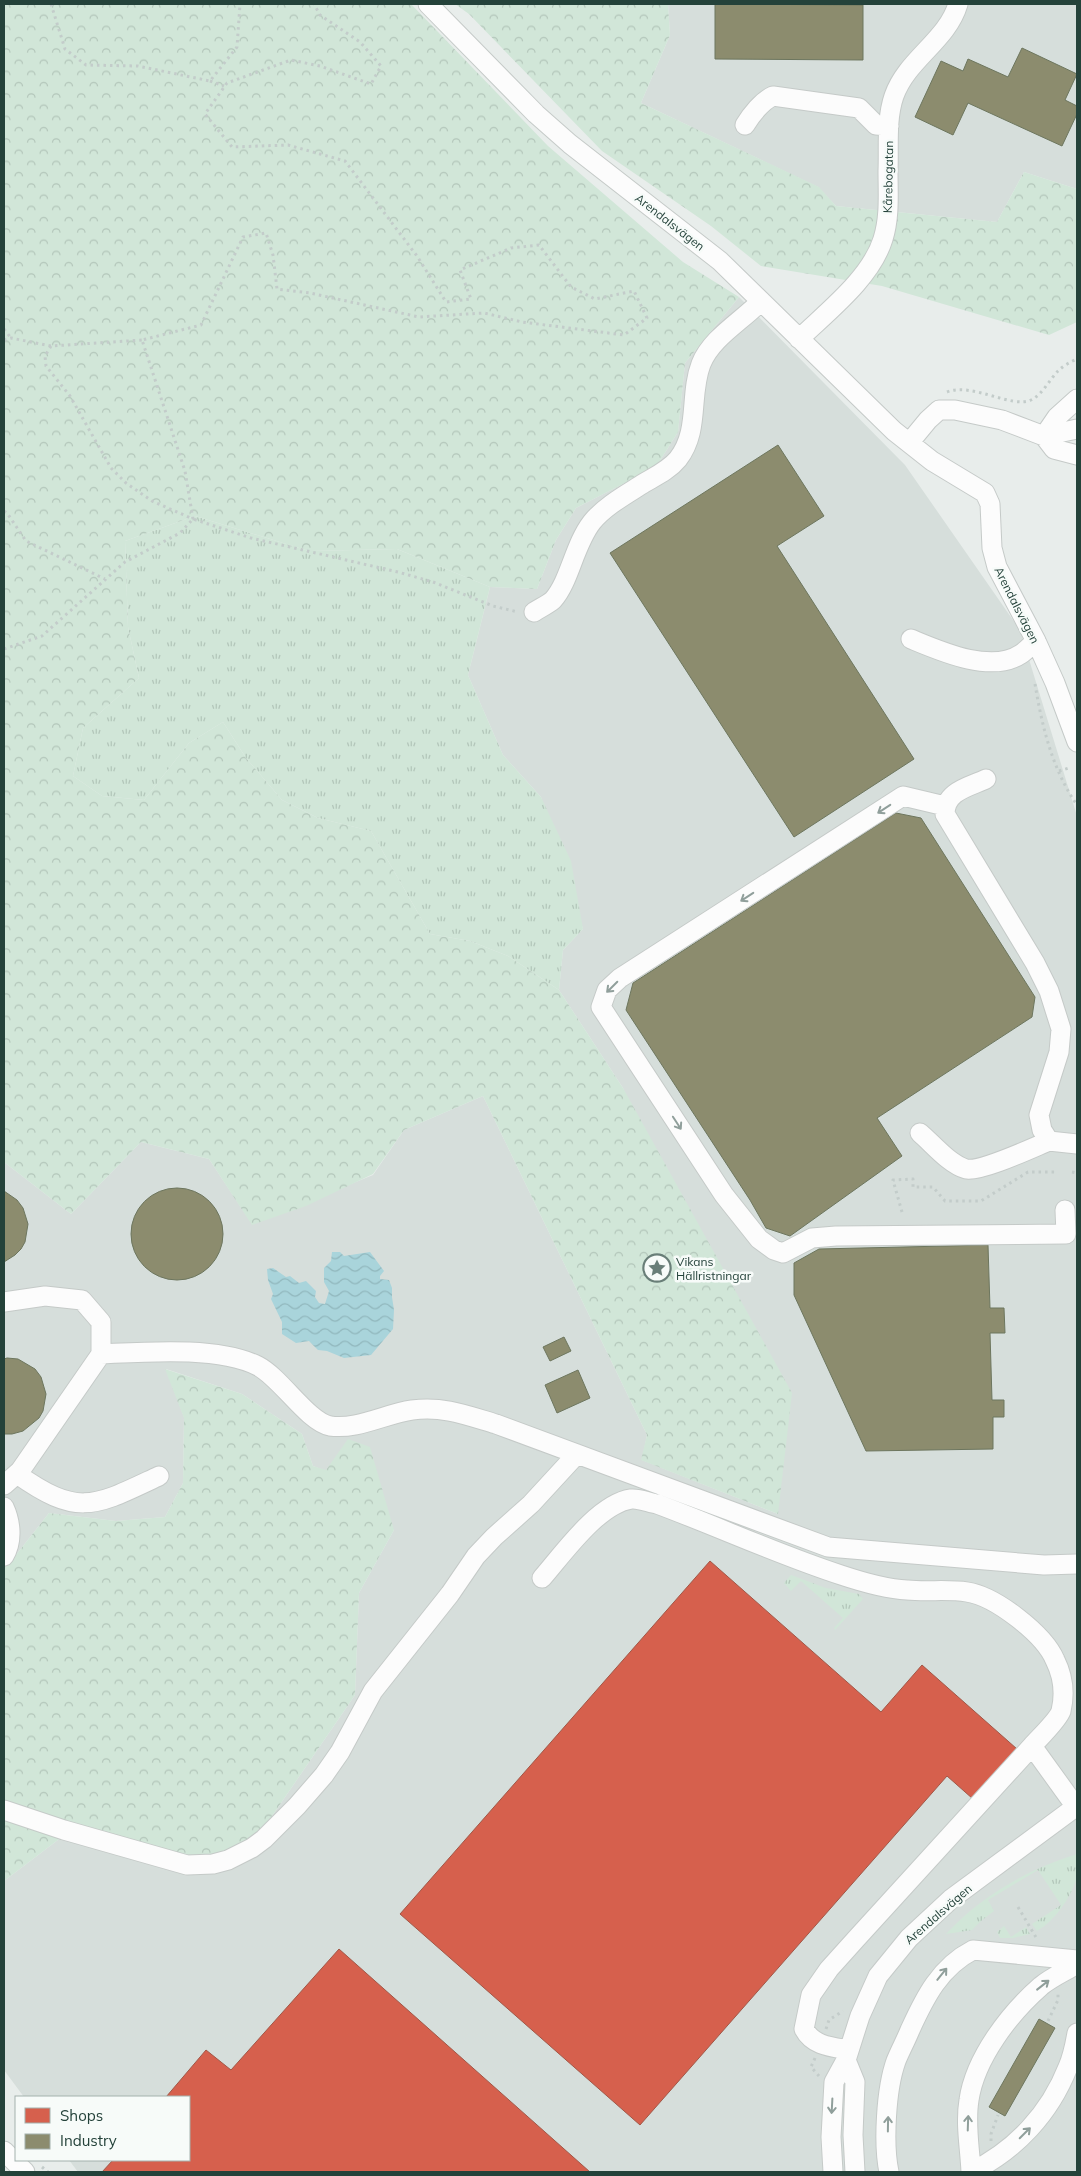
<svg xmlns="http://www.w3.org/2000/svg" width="1081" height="2176" viewBox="0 0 1081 2176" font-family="Mulish,sans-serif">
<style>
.built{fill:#d6dedb}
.grass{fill:url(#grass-tufts)}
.forest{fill:url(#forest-crowns)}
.water{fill:url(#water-waves)}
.shops{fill:#d6604d;stroke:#a15747}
.industry{fill:#8c8c6e;stroke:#6d765e}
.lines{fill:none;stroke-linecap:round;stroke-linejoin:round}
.minor-tunnel{stroke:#c1cbc8;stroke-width:19;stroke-dasharray:19 9;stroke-linecap:butt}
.minor-casing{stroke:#c5cac8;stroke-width:21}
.path{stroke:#c3ccca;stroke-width:3;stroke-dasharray:2.5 4;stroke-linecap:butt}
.minor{stroke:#fcfcfc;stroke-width:19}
.oneway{stroke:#909f9b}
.labels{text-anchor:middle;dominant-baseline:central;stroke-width:5;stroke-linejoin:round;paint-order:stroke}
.street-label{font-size:12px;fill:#24423a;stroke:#f7fbf9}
.poi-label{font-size:12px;fill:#24423a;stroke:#f7fbf9;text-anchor:start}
</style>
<defs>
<pattern id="grass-tufts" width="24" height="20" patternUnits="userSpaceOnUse" patternTransform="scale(1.25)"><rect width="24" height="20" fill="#d1e6d8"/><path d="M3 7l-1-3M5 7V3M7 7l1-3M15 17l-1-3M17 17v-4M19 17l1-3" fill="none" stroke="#b3c6ba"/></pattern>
<pattern id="forest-crowns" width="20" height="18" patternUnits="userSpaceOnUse" patternTransform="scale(1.25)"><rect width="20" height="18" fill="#d1e6d8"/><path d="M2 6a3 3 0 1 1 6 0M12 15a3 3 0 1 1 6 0" fill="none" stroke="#b3c6ba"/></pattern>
<pattern id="water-waves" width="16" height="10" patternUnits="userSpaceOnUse" patternTransform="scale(1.25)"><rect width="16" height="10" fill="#a9d4db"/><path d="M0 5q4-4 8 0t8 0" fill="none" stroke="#91b7bd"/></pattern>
</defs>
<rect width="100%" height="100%" fill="#e8edeb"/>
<path class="built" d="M668,4h409v185l-53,-17 -27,50 -161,-16 -18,-19 -177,-84 29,-68z
M739,297l166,168 115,165 57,186v1356h-999l-9,-12h120v-63h-165l-20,-27v-189l71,-54 182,11 98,-143 4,-102 35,-63 -68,-59 -13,-5 -11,-32 -60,-40 -76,-25 18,48 -1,66 -18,34 -49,4 -67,-8 -37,47 -8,-6v-392l67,52 70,-72 68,17 43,65 121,-49 31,-45 79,-34 164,339 -5,25 136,54 -155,-426 -64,-98 4,-40 20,-21 -42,-132 -38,-42 -35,-80 22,-88 47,2 19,-49 20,-32 80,-41 22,-35 7,-69z"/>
<path class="grass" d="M195,516l114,35 88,-2 93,38 -22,88 35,80 38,42 30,64 12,68 -20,21 -4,40 -51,-34 -38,-15 -40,-7 -59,-103 -53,-13 -36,-18 -36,-42 -23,-36 -34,21 -45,57 -42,-4 -29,-20 10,-48 56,-50 -11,-51 -3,-86z
M791,1575l35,13 33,6 4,5 -28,31 -1,-2 9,-10 -42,-37 -10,10 -7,-8z
M1077,1854c0,7 2,17 0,24 -7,20 -21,42 -40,53l-5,-7 29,-19 -23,-35 -50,30 6,11 -13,10 -9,9 -26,4c35,-38 82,-65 131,-80z
M1004,1926l7,11 15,-10 4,7 -17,4h-13l-3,-6z"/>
<path class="forest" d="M4,4h407l137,142 135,116 56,35 -54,66 -7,69 -22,35 -80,41 -20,32 -19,49 -47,-2 -93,-38 -88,2 -114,-35 -70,25 3,86 11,51 -56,50 -10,48 29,20 42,4 45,-57 34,-21 23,36 36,42 36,18 53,13 59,103 40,7 38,15 51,34 64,98 169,305 -14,121 -137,-54 6,-25 -164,-339 -79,34 -31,44 -67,32 -54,19 -43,-66 -68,-17 -70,72 -67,-52z
M455,4h213l2,31 -29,68 178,84 17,19 161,16 27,-50 53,17v133l-28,13 -167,-49 -121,-20 -50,-40 -109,-75 -133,-137z
M165,1369l77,25 60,40 11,32 13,4 22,-31 22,8 24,83 -35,63 -4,102 -98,143 -57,23 -125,-34 -71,54v-327l8,6 37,-47 67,8 49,-4 18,-34 1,-65z"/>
<path class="water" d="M332,1252h8l4,4 26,-4 14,19 -4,5v3l9,1 3,8v9l2,13 -1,19 -22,26 -27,3 -17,-7 -9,-1 -9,-9 -13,2 -14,-9v-12l-11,-23 2,-5 -5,-14 -1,-11 6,-1 13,9 4,-1 9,7 7,-2 10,10 -1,6 4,6 6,1 4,-13 -5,-9v-14l7,-7z"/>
<path class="shops" d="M710,1561l171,151 41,-47 95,84 -44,50 -26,-23 -307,349 -240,-211z
M339,1949l251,223h-488l11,-12h76v-63h-23l40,-47 25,20z"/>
<path class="industry" d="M715,4l148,1v55l-148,-1z
M1022,48l55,26 -12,26 12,6v8l-15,32 -94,-43 -15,32 -38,-18 26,-56 22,10 5,-12 40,18z
M778,445l46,71 -47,30 137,213 -120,78 -184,-284z
M896,813l25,5 114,179 -3,20 -155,101 25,38 -112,80 -24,-8 -16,-28 -124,-190 7,-27z
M131 1234a46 46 0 1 1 92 0a46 46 0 1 1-92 0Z
M4,1191l13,9 6,8 5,16 -3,18 -4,7 -6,6 -11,7z
M988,1245l2,63h14l1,25h-15l2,67h12v17h-11v32l-127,2 -72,-156v-32l25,-14z
M564,1337l7,14 -21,10 -7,-14z
M7,1358l11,1 17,10 6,8 5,17 -3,17 -4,7 -16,13 -11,3h-8v-75z
M578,1370l12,28 -33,15 -12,-28z
M1039,2019l16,9 -50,88 -16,-9z"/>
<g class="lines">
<path class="minor-tunnel" d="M1076,442h1"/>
<g class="minor-casing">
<path id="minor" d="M428,4l108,110 34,30 150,117 174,170 38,30 53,32 5,11 2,44 5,19 39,74 19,42 22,59
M745,125c6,-10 17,-24 28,-29l86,12 17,17 13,1
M799,339c29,-28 72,-61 84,-100 7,-22 5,-46 5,-68 1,-24 -2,-52 6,-75 13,-37 53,-55 64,-92
M1044,436l13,-19 20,-18
M1044,436l10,13 23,6
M909,443l19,-23 11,-10h16l47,10 42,16 33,-7
M534,612c6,-4 13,-7 19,-12 17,-19 21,-55 39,-78 13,-16 35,-28 52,-39 12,-7 25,-13 34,-24 22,-28 11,-64 23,-95 10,-26 41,-43 60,-63
M911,639c29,12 80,35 110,15 5,-3 10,-9 15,-13
M986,779c-17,8 -41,12 -41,35l90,149 14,28 12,38 -2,23 -20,63 3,15 7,11 28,3
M945,806l-42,-10 -283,182 -13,12 -6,17 123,188 35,44 15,11 9,3 29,-15 24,-2 230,-2 -1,-24
M920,1133c13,11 29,31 46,36 15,3 66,-21 83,-28
M4,1302l41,-6 37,4 19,22v32l-81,117 -16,14
M101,1354c44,-2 117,-8 157,12 23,12 49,55 72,60 27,4 55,-12 82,-16 32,-4 54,5 84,14l332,123 216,18 33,-1
M17,1474c62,44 78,32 142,2
M4,1507c7,15 9,34 0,49
M542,1578c21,-24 56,-74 89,-79 8,-1 19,4 26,5 62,23 122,51 184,71 21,7 44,14 66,15 20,2 41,-1 60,2 28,4 77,42 88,68 8,16 10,34 6,51 -3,9 -22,27 -29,35l44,61
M4,1810l60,20 123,35 26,-1 15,-4 24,-12 12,-9 33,-33 27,-31 16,-23 33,-61 77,-97 26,-38 18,-19 37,-33 46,-50
M849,2050c-17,-3 -36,-4 -45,-21l7,-34 18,-26 27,-30 176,-193
M846,2060l9,22 -2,53 2,37
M4,2151l21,21
M833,2172l-2,-35 3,-55 12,-22 14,-44 18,-40 31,-38 42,-39 126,-93
M889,2172c-6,-28 -3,-83 7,-111 4,-10 10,-21 14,-31 15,-33 30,-63 63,-80l104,10
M971,2172c-1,-24 -6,-48 -2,-72 6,-42 41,-87 72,-114 11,-9 25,-15 36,-22
M971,2172c45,-22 79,-59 97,-105 5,-11 7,-23 9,-34"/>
</g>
<path class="path" d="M51,4l14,45 21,16 52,1 72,15 27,-34 3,-43
M210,81l14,5
M4,329l7,9
M4,340l7,-2 40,8 91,-6
M51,346l-6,10 1,10 24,30 41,72 15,15 26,18 41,18 -8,-48 -43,-131 59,-15 42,-88 23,-4 7,22 4,34 33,4 109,24 65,-4 38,9 102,13 23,-17 -13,-27 -39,8 -24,-12 -32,-42 -28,3 -51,22 11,29 -25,3 -29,-46 -72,-95 -57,-16 -56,2 -27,-33 22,-31 64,-23 29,6 51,18 10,-18 -21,-24 -40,-27 -6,-11
M947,392c25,-10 65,17 84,8 11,-5 19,-21 27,-29 5,-5 12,-9 19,-12
M4,511l3,2 19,28 79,38
M4,649l38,-13 83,-74 55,-29 13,-14 58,19 147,34 35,10 60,24 25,6
M1035,684c7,42 17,85 42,121
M1059,771l10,-3
M1072,1172l5,1
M902,1212l-9,-32 20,-1v8h20l12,14h36l47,-29h29
M1018,1907l19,32
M1048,2021l10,-21v-6
M826,2029l3,-9 14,-9
M815,2058l-4,9 8,9
M991,2141v-7l7,-19
M42,2167l6,5"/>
<use href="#minor" class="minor"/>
</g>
<defs><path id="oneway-shaft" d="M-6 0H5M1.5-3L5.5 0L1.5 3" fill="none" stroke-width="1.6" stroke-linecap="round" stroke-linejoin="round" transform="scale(1.25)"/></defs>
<g class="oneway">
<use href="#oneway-shaft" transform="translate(884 809) rotate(147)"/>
<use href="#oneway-shaft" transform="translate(747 897) rotate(147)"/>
<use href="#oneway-shaft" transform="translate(612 987) rotate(135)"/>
<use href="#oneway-shaft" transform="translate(677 1123) rotate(57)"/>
<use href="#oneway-shaft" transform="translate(942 1974) rotate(-51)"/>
<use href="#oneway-shaft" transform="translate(1043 1985) rotate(-38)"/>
<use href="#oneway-shaft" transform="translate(832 2106) rotate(93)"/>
<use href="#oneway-shaft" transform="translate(968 2123) rotate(-88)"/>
<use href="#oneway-shaft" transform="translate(888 2124) rotate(-89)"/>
<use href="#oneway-shaft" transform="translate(1025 2133) rotate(-45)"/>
</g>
<defs>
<g id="sight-ring" transform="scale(1.4375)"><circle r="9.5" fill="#f7fbf9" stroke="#697e78" stroke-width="1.5"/><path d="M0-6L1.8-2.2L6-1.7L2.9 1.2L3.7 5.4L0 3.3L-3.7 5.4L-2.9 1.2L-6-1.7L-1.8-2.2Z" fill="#697e78"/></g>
</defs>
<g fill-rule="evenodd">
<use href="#sight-ring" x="657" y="1268"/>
</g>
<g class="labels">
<g class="street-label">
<text transform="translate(888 177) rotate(-89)">Kårebogatan</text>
<text transform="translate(670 222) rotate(38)">Arendalsvägen</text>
<text transform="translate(1017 605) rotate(63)">Arendalsvägen</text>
<text transform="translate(938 1914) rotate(-41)">Arendalsvägen</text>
</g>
<g class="poi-label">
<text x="676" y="1261">Vikans<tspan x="676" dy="14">Hällristningar</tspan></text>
</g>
</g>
<rect width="1081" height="2176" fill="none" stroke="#24423a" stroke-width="10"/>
<rect x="15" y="2096" width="175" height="65" fill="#f7fbf9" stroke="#a3b1ad"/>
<rect x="25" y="2108" width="25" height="15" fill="#d6604d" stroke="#a3b1ad"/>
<text x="60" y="2121" font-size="15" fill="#24423a">Shops</text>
<rect x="25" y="2134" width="25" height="15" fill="#8c8c6e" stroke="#a3b1ad"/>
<text x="60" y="2146" font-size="15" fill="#24423a">Industry</text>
</svg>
